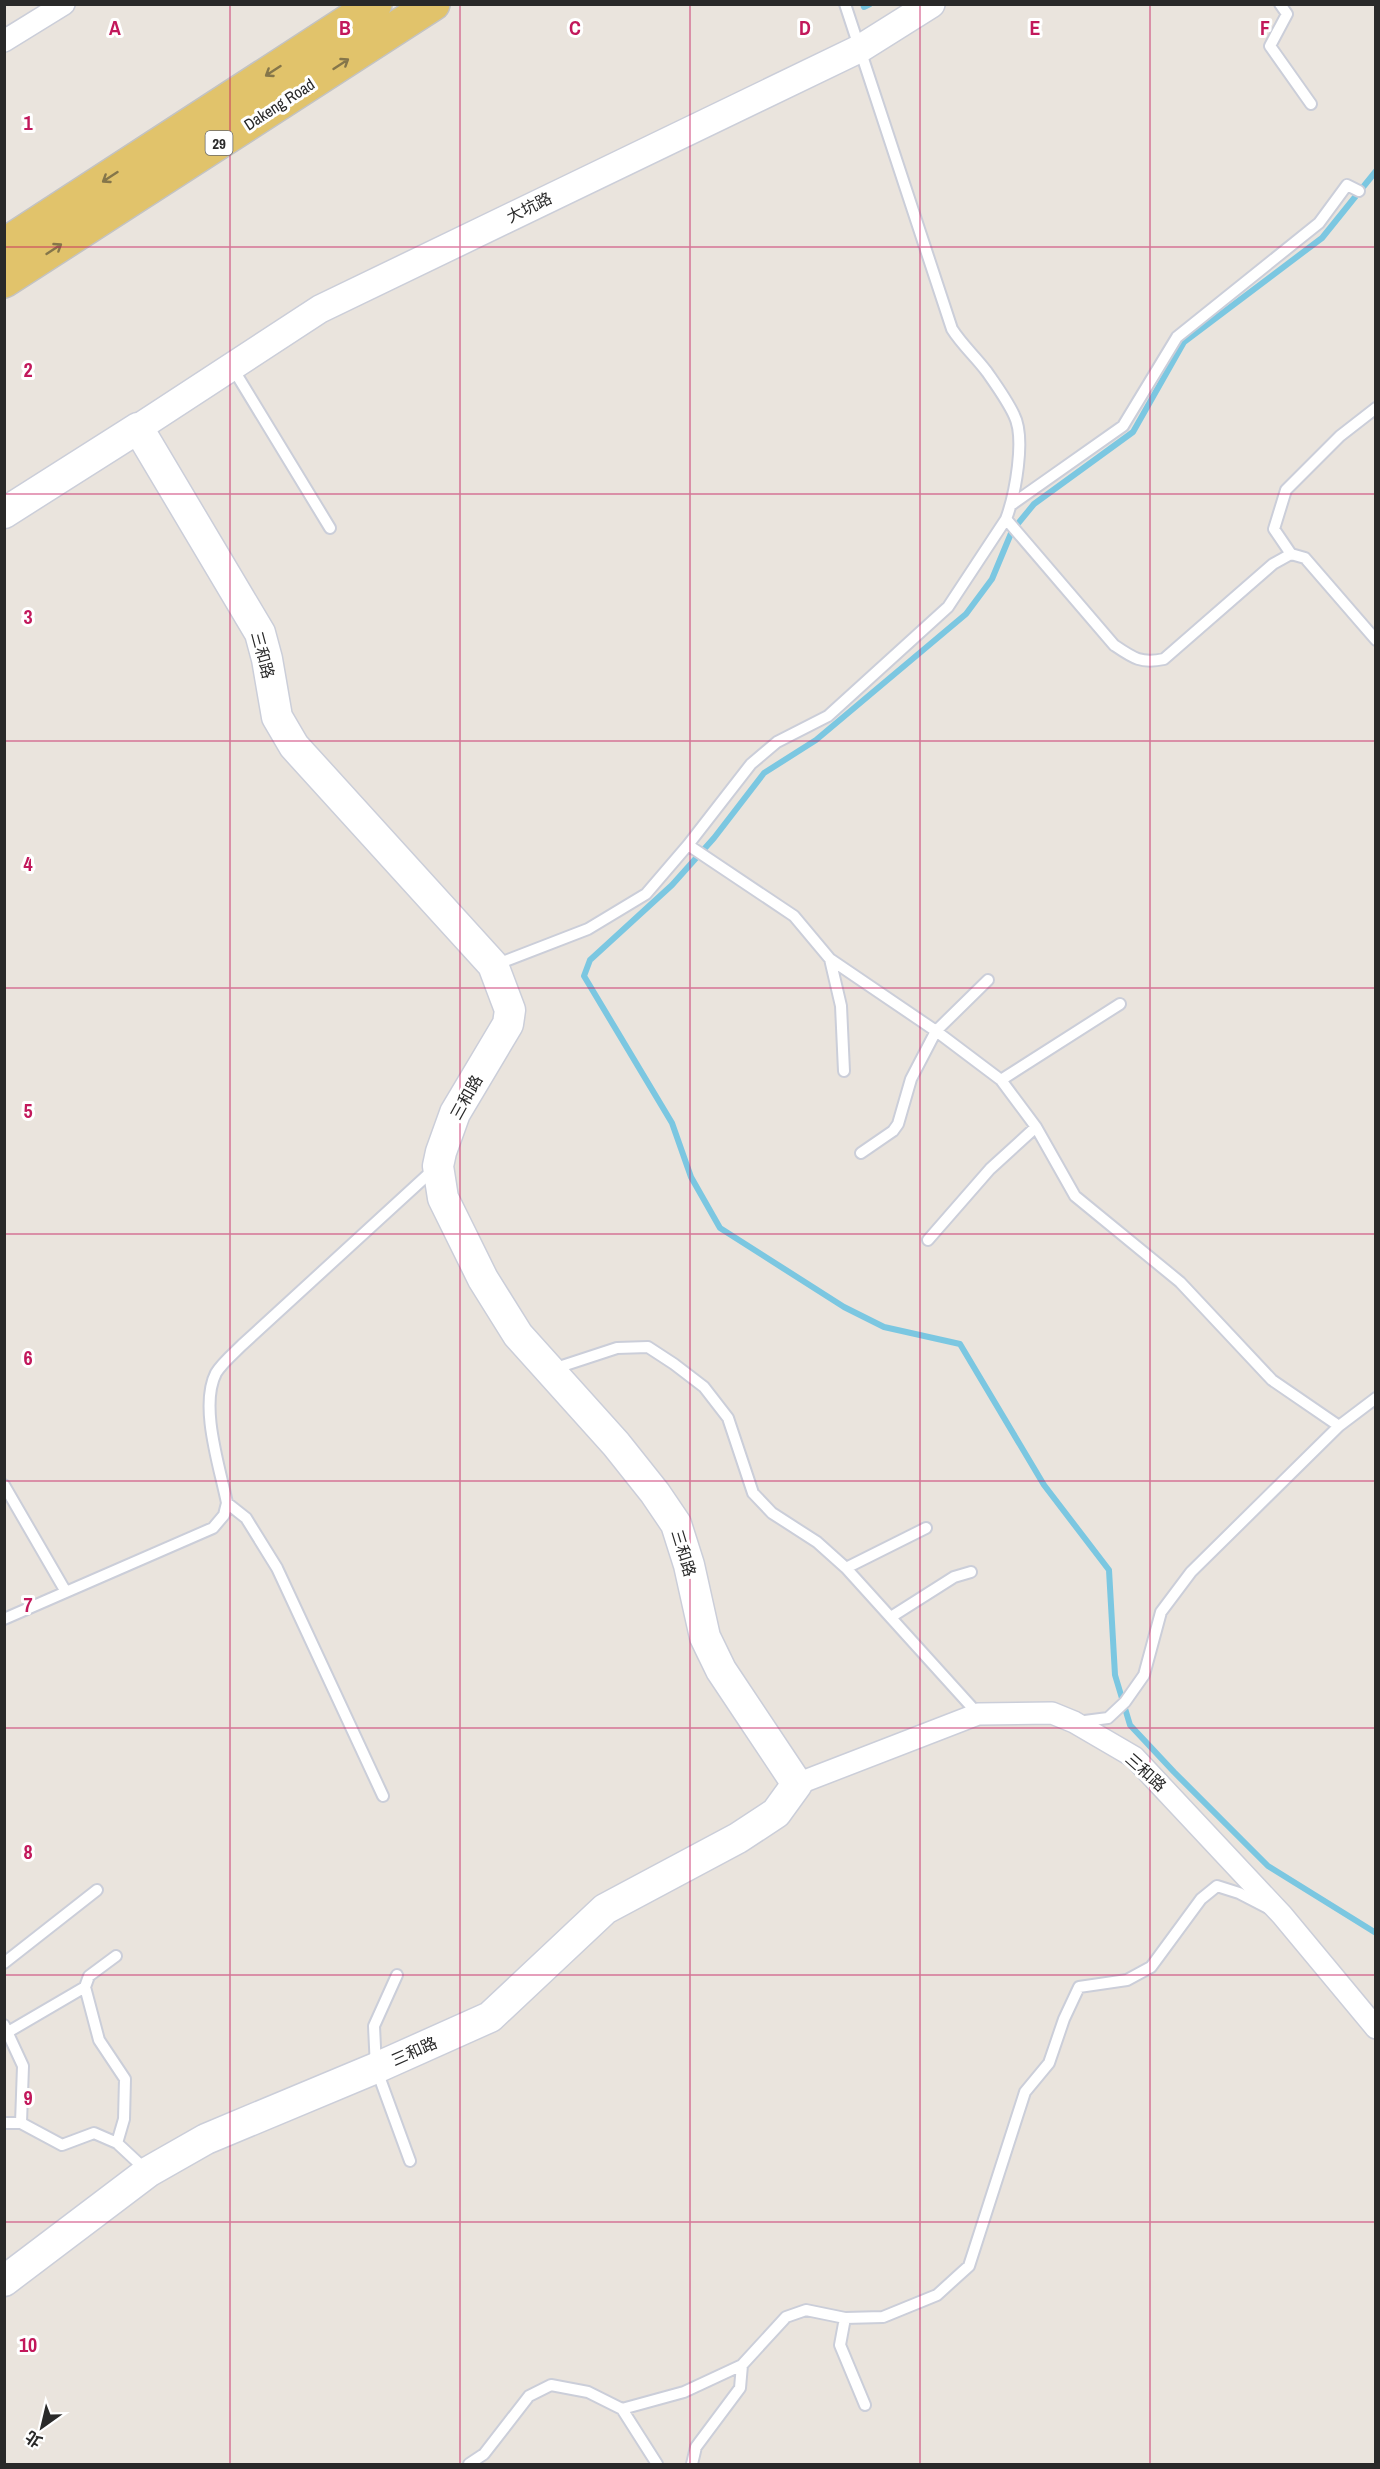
<svg xmlns="http://www.w3.org/2000/svg" width="1380" height="2469" viewBox="0 0 1380 2469" font-family="'Archivo Narrow','Noto Sans TC',sans-serif">
<style>
.lines{fill:none;stroke-linecap:round;stroke-linejoin:round}
.stream{stroke:#7bc7e1;stroke-width:6}
.service-casing{stroke:#cbced9;stroke-width:14}
.minor-casing{stroke:#cbced9;stroke-width:24}
.tertiary-casing{stroke:#cbced9;stroke-width:30}
.secondary-casing{stroke:#cbced9;stroke-width:33}
.primary-casing{stroke:#c3c3c3;stroke-width:36}
.service{stroke:#fff;stroke-width:10}
.minor{stroke:#fff;stroke-width:21}
.tertiary{stroke:#fff;stroke-width:27}
.secondary{stroke:#fff;stroke-width:30}
.primary{stroke:#e1c36b;stroke-width:33}
.oneway{stroke:#85764a}
.grid{fill:none;stroke:#c2185b;stroke-width:1.5;stroke-opacity:0.55}
.labels{text-anchor:middle;dominant-baseline:central;stroke-width:6;stroke-linejoin:round;paint-order:stroke}
.shield{fill:#fff;stroke:#696969;stroke-width:1.5}
.shield-label{font-size:15px;font-weight:bold;fill:#292929}
.street-label{font-size:16px;fill:#292929;stroke:#fff}
.grid-label{font-size:20px;text-anchor:middle;font-weight:bold;fill:#c2185b;stroke:#fff;stroke-width:6;stroke-linejoin:round;paint-order:stroke}
</style>
<rect width="100%" height="100%" fill="#eae4dd"/>
<g class="lines">
<path class="stream" d="M863,4l1,3 6,-3
M1376,171l-54,67 -138,104 -51,90 -99,72 -22,27 -20,48 -26,35 -150,126 -52,33 -50,65 -42,47 -82,75 -6,16 88,147 19,54 29,51 124,79 40,20 76,17 84,141 65,85 6,105 15,50 44,47 94,94 108,67"/>
<g class="service-casing">
<path id="service" d="M1280,4l7,10 -17,32 41,58
M232,367l98,161
M1011,505l112,-79 54,-89 142,-114 28,-38 12,6
M1006,519l108,126c19,13 27,19 50,14l109,-95 18,-10 14,4 71,82
M1291,554l-17,-25 12,-39 54,-54 36,-28
M688,845l106,71 36,43 106,72 65,49 35,47 39,69 105,86 92,98 67,46
M830,959l11,47 3,65
M495,965l93,-36 58,-35 42,-49 63,-81 26,-22 51,-26 120,-109 58,-88c9,-24 20,-81 8,-104 -7,-15 -18,-30 -27,-43 -11,-15 -25,-27 -35,-43l-107,-325
M1001,1080l119,-76
M861,1153l32,-22 5,-7 13,-45 25,-48 52,-51
M928,1240l62,-71 46,-42
M553,1369l64,-21 31,-1 26,17 30,23 24,31 25,75 19,20 45,29 29,26 132,146
M4,1485l62,107
M227,1503l19,15 31,50 106,228
M846,1568l80,-40
M891,1617l63,-40 17,-5
M4,1619l209,-91 11,-13 3,-12c-7,-35 -28,-97 -11,-130 6,-10 18,-20 26,-28l191,-175
M1077,1722l31,-4 17,-16 19,-27 17,-63 30,-40 148,-146 37,-28
M4,1963l93,-73
M397,1975l-23,51 2,42 34,93
M85,1987l14,53 26,39 -1,40 -7,24
M4,2025l19,41 -2,57
M8,2032l77,-45 4,-11 27,-20
M4,2123h17l41,22 32,-12 23,10 29,27
M845,2318l-5,27 25,60
M622,2409l62,-17 58,-27 44,-48 20,-7 39,8 38,-1 54,-22 22,-20 10,-9 56,-174 24,-29 15,-44 15,-32 48,-7 24,-13 50,-68 16,-13 22,7 29,15
M469,2464l15,-10 45,-58 22,-11 37,7 34,17 35,55
M692,2464l4,-17 44,-59 2,-23"/>
</g>
<g class="minor-casing">
<path id="minor" d="M4,41l60,-37
M797,1784l181,-70 74,-1 22,9 60,35 148,158 94,113"/>
</g>
<g class="tertiary-casing">
<path id="tertiary" d="M138,428l182,-119 541,-261 70,-44"/>
</g>
<g class="secondary-casing">
<path id="secondary" d="M4,513l134,-85 122,205 7,26 10,58 17,29 199,219 17,45 -2,14 -53,89 -14,39 -3,14 5,32 40,81 35,56 98,109 39,49 21,31 13,41 16,72 16,33 76,114 -21,29 -38,25 -133,71 -115,108 -114,51 -170,71 -58,33 -144,109"/>
</g>
<g class="primary-casing">
<path id="primary" d="M4,245l371,-241
M4,281l429,-277"/>
</g>
<use href="#service" class="service"/>
<use href="#minor" class="minor"/>
<use href="#tertiary" class="tertiary"/>
<use href="#secondary" class="secondary"/>
<use href="#primary" class="primary"/>
</g>
<defs><path id="oneway-shaft" d="M-6 0H5M1.5-3L5.5 0L1.5 3" fill="none" stroke-width="1.6" stroke-linecap="round" stroke-linejoin="round" transform="scale(1.5)"/></defs>
<g class="oneway">
<use href="#oneway-shaft" transform="translate(341 64) rotate(-33)"/>
<use href="#oneway-shaft" transform="translate(273 71) rotate(147)"/>
<use href="#oneway-shaft" transform="translate(110 177) rotate(147)"/>
<use href="#oneway-shaft" transform="translate(54 249) rotate(-33)"/>
</g>
<path class="grid" d="M230,4v2460M460,4v2460M690,4v2460M920,4v2460M1150,4v2460M4,247h1372M4,494h1372M4,741h1372M4,988h1372M4,1234h1372M4,1481h1372M4,1728h1372M4,1975h1372M4,2222h1372"/>
<g class="labels">
<rect class="shield" x="205.5" y="131" width="27" height="24" rx="4.5"/>
<g class="shield-label">
<text x="219" y="143">29</text>
</g>
<g class="street-label">
<text transform="translate(279 104) rotate(-33)">Dakeng Road</text>
<text transform="translate(529 207) rotate(-26)">大坑路</text>
<text transform="translate(263 655) rotate(75)">三和路</text>
<text transform="translate(466 1097) rotate(-61)">三和路</text>
<text transform="translate(684 1553) rotate(73)">三和路</text>
<text transform="translate(1146 1772) rotate(42)">三和路</text>
<text transform="translate(414 2051) rotate(-24)">三和路</text>
</g>
</g>
<g class="grid-label">
<text x="115" y="35">A</text>
<text x="345" y="35">B</text>
<text x="575" y="35">C</text>
<text x="805" y="35">D</text>
<text x="1035" y="35">E</text>
<text x="1265" y="35">F</text>
<text x="28" y="130">1</text>
<text x="28" y="377">2</text>
<text x="28" y="624">3</text>
<text x="28" y="871">4</text>
<text x="28" y="1118">5</text>
<text x="28" y="1365">6</text>
<text x="28" y="1612">7</text>
<text x="28" y="1859">8</text>
<text x="28" y="2105">9</text>
<text x="28" y="2352">10</text>
</g>
<rect width="1380" height="2469" fill="none" stroke="#292929" stroke-width="12"/>
<g transform="translate(42 2427) rotate(214)" stroke="#ffffff" stroke-width="4.5" paint-order="stroke">
<path d="M0-4.5L10 22L0 15L-10 22Z" fill="#292929"/>
<text y="-9" font-size="16" font-weight="bold" text-anchor="middle" fill="#292929">北</text>
</g>
</svg>
